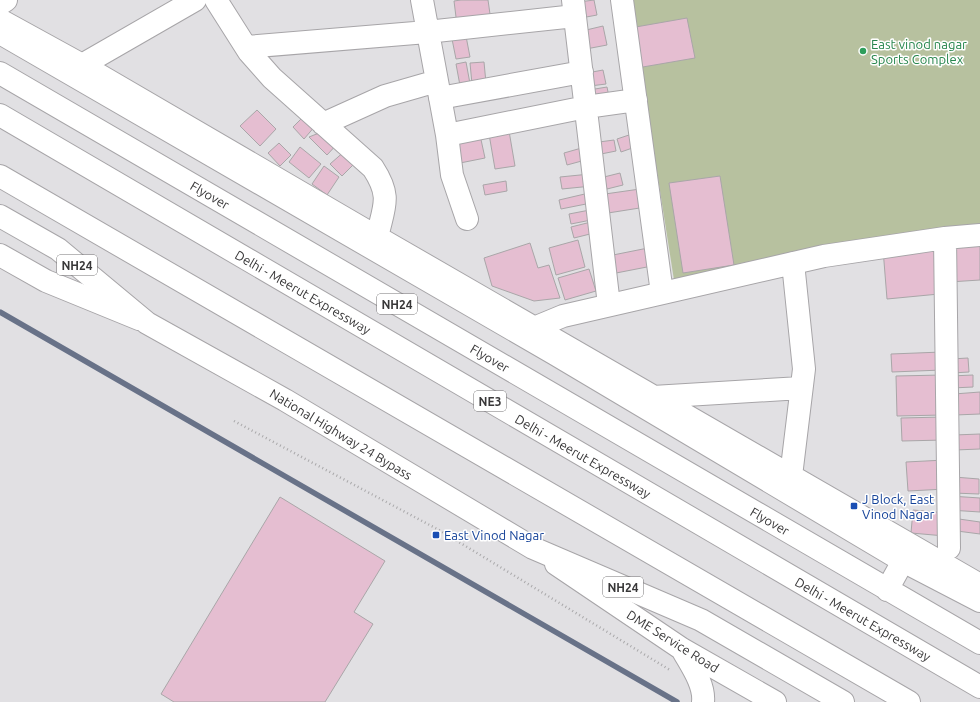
<svg xmlns="http://www.w3.org/2000/svg" width="980" height="702" viewBox="0 0 980 702" font-family="Ubuntu,sans-serif">
<style>
.green{fill:#b7c19f}
.lines{fill:none;stroke-linecap:round;stroke-linejoin:round}
.stream{stroke:#687288;stroke-width:5.5}
.building{fill:#e5bed1;stroke:#a9a6a8}
.minor-casing{stroke:#a7a5a8;stroke-width:24}
.tertiary-casing{stroke:#a7a5a8;stroke-width:24}
.trunk-casing{stroke:#a7a5a8;stroke-width:24}
.motorway-casing{stroke:#a7a5a8;stroke-width:24}
.path{stroke:#a9a8aa;stroke-width:2.5;stroke-dasharray:1 3;stroke-linecap:butt}
.minor{stroke:#fff;stroke-width:22}
.tertiary{stroke:#fff;stroke-width:22}
.trunk{stroke:#fff;stroke-width:22}
.motorway{stroke:#fff;stroke-width:22}
.leisure-dot{fill:#2e9e5b;stroke:#fff;stroke-width:1.5}
.transit-dot{fill:#1a4fb4;stroke:#fff;stroke-width:1.5}
.labels{text-anchor:middle;dominant-baseline:central;stroke-width:3;stroke-linejoin:round;paint-order:stroke}
.shield{fill:#fff;stroke:#747374;stroke-width:1}
.shield-label{font-size:12px;font-weight:bold;fill:#383738}
.leisure-label{font-size:13px;fill:#27864d;stroke:#fff;text-anchor:start}
.street-label{font-size:13px;fill:#383738;stroke:#fff}
.transit-label{font-size:13px;fill:#164399;stroke:#fff;text-anchor:start}
</style>
<rect width="100%" height="100%" fill="#e1e0e3"/>
<path class="green" d="M630,0h350v234l-306,46z"/>
<g class="lines">
<path class="stream" d="M0,312l677,390"/>
</g>
<path class="building" d="M461,0h27l3,21 -34,4 -3,-24z
M594,0l3,15 -16,3 -2,-16z
M687,18l8,40 -58,10 -7,-40z
M603,26l4,19 -21,4 -4,-18z
M465,31l5,26 -14,2 -5,-25z
M466,62l5,27 -10,2 -5,-27z
M484,62l2,21 -14,1 -2,-21z
M603,70l3,14 -16,2 -3,-13z
M607,87l3,15 -18,3 -3,-15z
M257,110l19,19 -16,17 -20,-20z
M305,115l11,10 -12,14 -11,-12z
M324,131l15,11 -12,13 -18,-18z
M509,131l6,35 -20,3 -6,-35z
M635,133l3,13 -17,6 -4,-13z
M480,135l5,23 -25,5 -5,-23z
M614,140l2,11 -15,3 -2,-12z
M279,143l12,12 -11,11 -12,-13z
M300,147l21,17 -12,14 -20,-16z
M585,147l4,12 -22,6 -3,-12z
M346,150l11,11 -15,15 -12,-12z
M324,166l15,11 -12,18 -15,-11z
M620,173l3,12 -16,4 -3,-12z
M590,174l2,12 -30,3 -2,-12z
M720,176l14,89 -51,8 -14,-90z
M506,181l1,10 -22,4 -2,-10z
M640,189l6,18 -38,6 -3,-19z
M589,193l2,10 -30,6 -2,-9z
M595,209l1,10 -25,5 -2,-10z
M595,221l3,11 -24,6 -3,-11z
M980,238v42l-31,2 -2,-42z
M578,240l7,27 -29,8 -7,-27z
M530,243l8,25 11,-3 11,33 -26,3 -42,-15 -8,-28z
M934,245l5,49 -52,5 -4,-50z
M648,248l4,18 -41,8 -3,-18z
M589,269l7,22 -31,9 -7,-22z
M942,352v18l-50,2 -1,-18z
M968,358l1,14 -17,1 -1,-14z
M942,375l1,40 -46,1 -1,-40z
M973,375v12l-21,1 -1,-12z
M980,392v22l-25,1 -1,-21z
M943,417l1,23 -42,1 -1,-23z
M980,434v15l-25,1 -1,-15z
M945,460l1,29 -38,2 -2,-29z
M954,477l25,2v15l-26,-1z
M950,496l30,2v14l-31,-2z
M280,497l105,64 -31,51 19,12 -48,78h-151l-13,-8z
M913,510l34,3 -2,23 -34,-3z
M959,519l21,3v12l-23,-3z"/>
<g class="lines">
<g class="minor-casing">
<path id="minor" d="M216,0l33,52 23,26 101,90c19,29 11,38 4,69
M422,0l25,135 5,40 15,44
M573,0l36,305
M622,0l40,293
M0,4l6,-4
M0,20l82,45 295,172 603,348
M246,47l181,-15 148,-16
M82,65l113,-65
M440,98l142,-26
M323,124l62,-28 52,-15
M447,135l139,-28 50,-7
M534,328l29,-12 261,-60 121,-18
M653,397l148,-9
M791,476l13,-107 -11,-106
M949,548l-4,-310 35,-3"/>
</g>
<g class="tertiary-casing">
<path id="tertiary" d="M0,33l555,321 348,207 77,40
M0,255l46,26 93,38
M556,564l126,85 93,53
M682,649c8,15 23,35 21,53"/>
</g>
<g class="trunk-casing">
<path id="trunk" d="M0,73l980,570
M0,216l58,33 89,74 138,77 248,148 168,72 142,82
M887,590l16,-29"/>
</g>
<g class="motorway-casing">
<path id="motorway" d="M0,115l980,572
M0,176l909,526"/>
</g>
<path class="path" d="M234,421l205,109 231,140"/>
<use href="#minor" class="minor"/>
<use href="#tertiary" class="tertiary"/>
<use href="#trunk" class="trunk"/>
<use href="#motorway" class="motorway"/>
</g>
<circle class="leisure-dot" cx="863" cy="51" r="4"/>
<g class="transit-dot">
<rect x="850" y="502" width="8" height="8" rx="2"/>
<rect x="432" y="531" width="8" height="8" rx="2"/>
</g>
<g class="labels">
<g class="shield">
<rect x="57" y="255" width="40" height="20" rx="3"/>
<rect x="377" y="294" width="40" height="20" rx="3"/>
<rect x="474" y="391" width="32" height="20" rx="3"/>
<rect x="603" y="577" width="40" height="20" rx="3"/>
</g>
<g class="shield-label">
<text x="77" y="265">NH24</text>
<text x="397" y="304">NH24</text>
<text x="490" y="401">NE3</text>
<text x="623" y="587">NH24</text>
</g>
<g class="leisure-label">
<text x="871" y="44">East vinod nagar<tspan x="871" dy="15">Sports Complex</tspan></text>
</g>
<g class="street-label">
<text transform="translate(210 195) rotate(30)">Flyover</text>
<text transform="translate(303 292) rotate(30)">Delhi - Meerut Expressway</text>
<text transform="translate(490 358) rotate(30)">Flyover</text>
<text transform="translate(341 434) rotate(31)">National Highway 24 Bypass</text>
<text transform="translate(583 456) rotate(30)">Delhi - Meerut Expressway</text>
<text transform="translate(770 521) rotate(30)">Flyover</text>
<text transform="translate(863 619) rotate(30)">Delhi - Meerut Expressway</text>
<text transform="translate(673 641) rotate(32)">DME Service Road</text>
</g>
<g class="transit-label">
<text x="862" y="499">J Block, East<tspan x="862" dy="15">Vinod Nagar</tspan></text>
<text x="444" y="535">East Vinod Nagar</text>
</g>
</g>
</svg>
